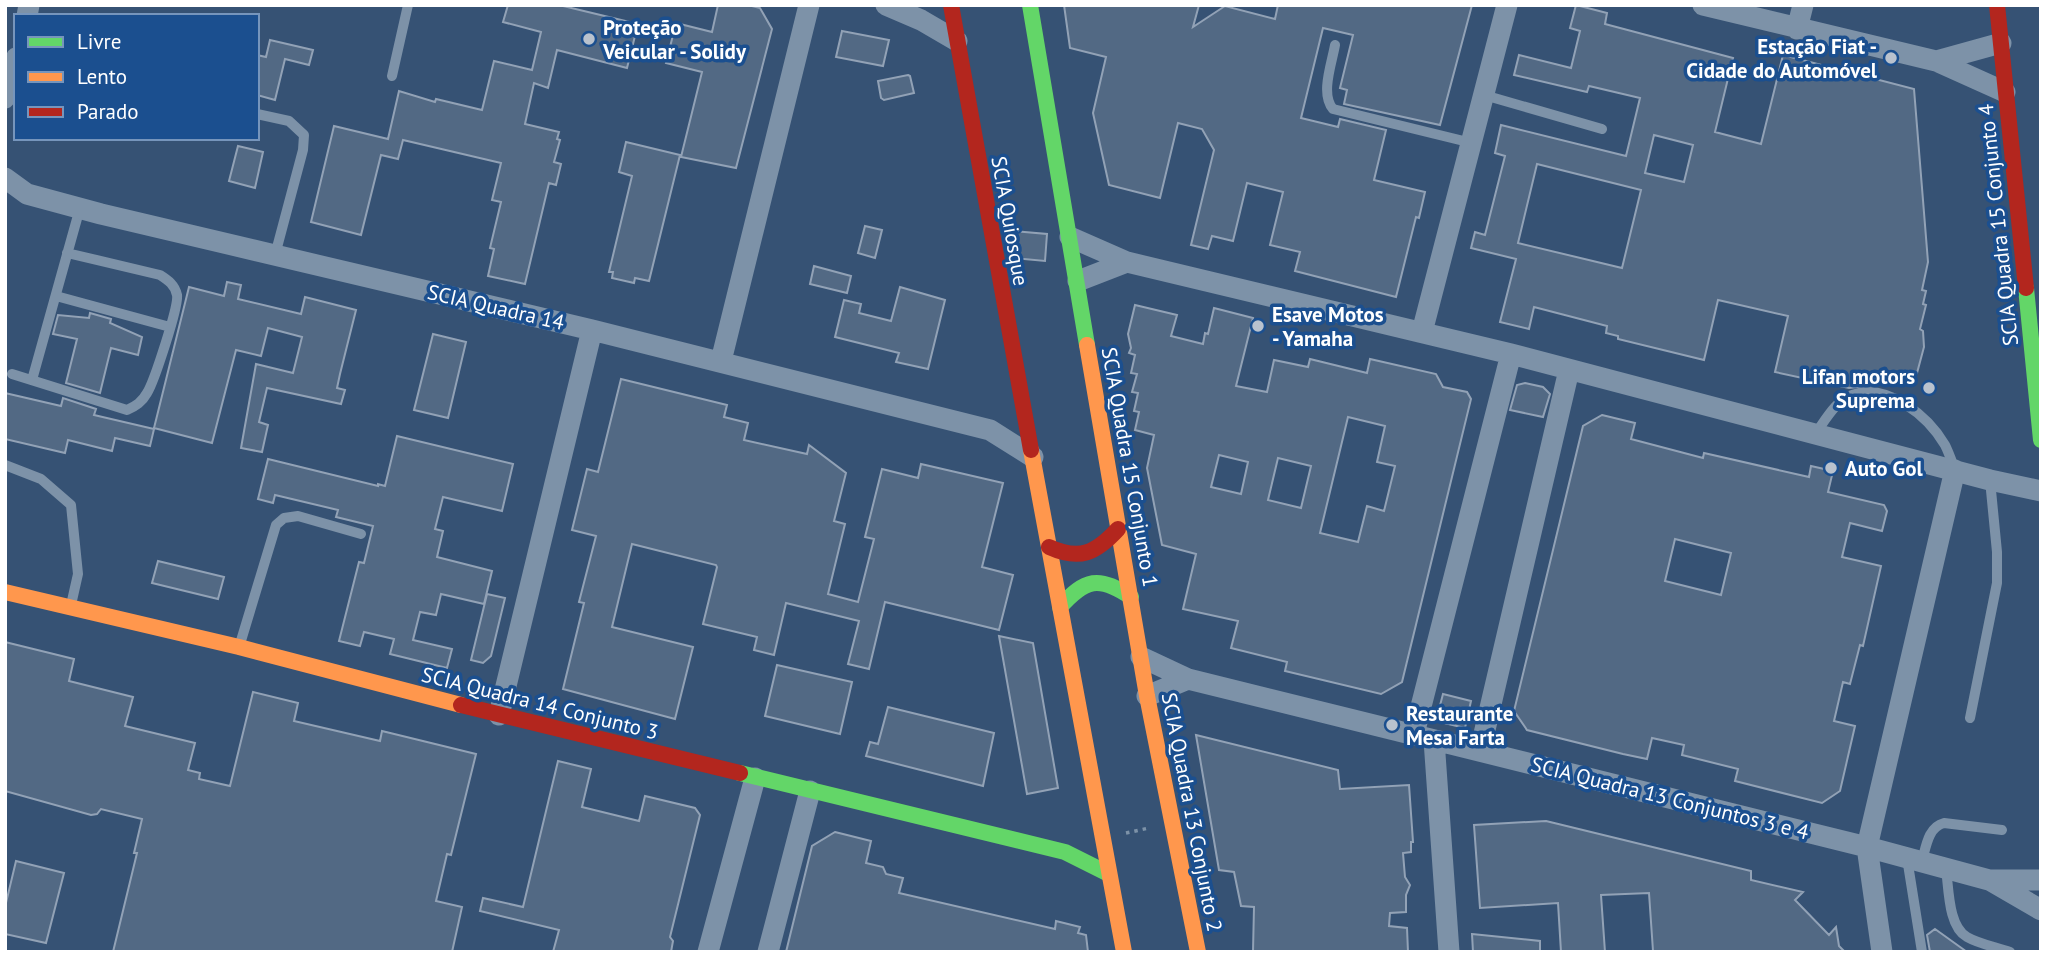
<svg xmlns="http://www.w3.org/2000/svg" width="2046" height="957" viewBox="0 0 2046 957" font-family="'PT Sans',sans-serif">
<style>
.building{fill:#526984;stroke:#92a2b6;stroke-width:2;fill-rule:evenodd}
.lines{fill:none;stroke-linecap:round;stroke-linejoin:round}
.path{stroke:#7d92a8;stroke-width:3.5;stroke-dasharray:3.5 5;stroke-linecap:butt}
.lane{stroke:#7d92a8;stroke-width:10}
.street{stroke:#7d92a8;stroke-width:21}
.fast{stroke:#63d668;stroke-width:16}
.slow{stroke:#ff974d;stroke-width:16}
.jam{stroke:#b3261e;stroke-width:16}
.poi-dot{fill:#b9c2ce;stroke:#1b4f8f;stroke-width:2.5}
.labels{text-anchor:middle;dominant-baseline:central;stroke-width:7;stroke-linejoin:round;paint-order:stroke}
.poi-label{font-size:21px;font-weight:bold;fill:#fff;stroke:#1b4f8f;text-anchor:start}
.street-label{font-size:21px;fill:#fff;stroke:#1b4f8f}
</style>
<rect width="100%" height="100%" fill="#365274"/>
<path class="building" d="M508,5h51l79,19 -11,44 -70,-18 -9,38 -14,-5 -9,41 34,8 -2,7 3,1 -6,22 7,2 -5,21 -7,-2 -24,101 -37,-8 6,-27 -4,-1 11,-46 -9,-2 9,-37 -98,-23 -5,19 -17,-4 -20,80 -50,-13 23,-96 54,13 11,-48 36,11 1,-3 46,11 12,-49 38,9 9,-38 -38,-10z
M718,5h30l12,3 12,21 -36,139 -55,-11 21,-85 -36,-9 10,-40 36,9z
M1064,5h135l-6,22 32,-21 50,13 3,-14h194l-32,120 -96,-21 3,-14 -7,-2 13,-53 -30,-7 -22,90 37,9 2,-8 46,11 -12,50 51,12 -6,26 -3,-1 -20,80 -101,-26 5,-19 -30,-7 13,-53 -36,-9 -14,58 -21,-5 -4,13 -17,-4 23,-95 -12,-21 -24,-6 -18,75 -51,-13 -16,-72 13,-56 -36,-9z
M1576,5l31,8 -2,11 128,34 -18,74 46,12 22,-89 131,34 14,173 -6,28 4,1 -3,13 3,1 -6,24 3,2 1,16 -7,26 -10,-2 -2,7 -27,-6 -3,13 -26,3 -74,-16 13,-56 -70,-16 -14,60 -86,-21v-3l-12,-3 1,-7 -73,-19 -5,22 -29,-7 16,-63 -45,-11 4,-16 10,3 20,-79 -10,-3 6,-28 125,31 14,-58 -51,-12 -2,6 -73,-17 5,-20 52,13 9,-37 -10,-3zM1654,135l39,10 -9,37 -39,-9zM1537,164l104,26 -19,78 -104,-25z
M842,31l47,9 -6,26 -47,-9z
M270,40l43,10 -4,15 -24,-6 -10,41 -18,-5v-40l9,2z
M908,75l2,1 4,17 -30,7 -3,-2 -3,-17z
M626,142l54,13 -31,126 -14,-3 -1,5 -22,-5 1,-6h-4l23,-96 -13,-4z
M238,146l25,6 -8,36 -26,-7z
M865,226l17,4 -7,28 -17,-5z
M1014,231l33,3 -2,27 -32,-3z
M814,266l37,10 -4,17 -37,-9z
M227,282l14,3 -3,14 63,15 4,-17 51,13 -16,64 -3,14 8,2 -4,14 -74,-16 -8,34 9,3 -6,27 -21,-4 15,-84 37,9 9,-36 -34,-9 -7,28 -25,-6 -24,93 -58,-15 35,-141 35,9z
M900,287l45,13 -17,69 -32,-7 3,-9 -64,-16 9,-37 17,4 -2,9 32,8z
M1135,305l42,10 -6,21 32,8 2,-11 3,1 6,-26 39,10 -17,68 31,6 7,-32 34,7 2,-8 57,14 3,-14 66,15 7,13 24,5 4,7 -69,283 -21,12 -96,-23 2,-9 -56,-14 7,-27 -55,-12 13,-55 -34,-9 -15,-77 7,-33 -19,-5 4,-18 -5,-1 4,-18 -6,-1 5,-18 -6,-1 4,-18 -6,-2 2,-5 -3,-14zM1348,417l37,9 -8,36 18,4 -11,45 -17,-5 -9,36 -38,-9zM1219,455l29,7 -7,32 -30,-7zM1278,458l33,8 -10,42 -33,-8z
M90,313l21,6 -1,4 32,14 -4,18 -27,-7 -11,45 -34,-10 11,-44 -24,-5 5,-19 31,3z
M433,334l33,8 -18,76 -34,-8z
M621,379l106,26 -3,12 24,6 -4,17 63,14 2,-9 37,28 -12,48 11,3 -17,70 30,8 16,-63 -9,-2 17,-68 36,9 3,-14 82,19 -21,84 31,8 -14,55 -114,-28 -16,67 -21,-5 11,-43 -73,-18 -12,52 -20,-5 3,-13 -54,-13 14,-57 -1,-2 -84,-21 -20,83 81,20 -18,72 -112,-30 21,-86 -5,-1 17,-66 -24,-6 15,-61 11,3z
M1525,383l18,4 7,7 -7,23 -33,-7 7,-25z
M5,393l56,13 2,-8 33,11 -2,6 60,14 -4,17 -35,-8 -3,13 -44,-11 -3,13 -60,-14z
M1602,415l33,8 -4,16 72,19 1,-5 105,24 2,-11 22,5 -5,21 56,13 3,6 -5,20 -32,-8 -8,34 39,9 -18,80 -3,-1 -10,39 -7,-2 -9,39 21,5 -15,65 -18,12 -87,-22 3,-12 -56,-14 2,-10 -32,-7 -5,21 -24,-5 -96,-24 -13,-19 69,-285zM1675,539l56,14 -10,42 -56,-14z
M397,436l116,28 -11,47 -59,-14 -8,32 8,2 -6,26 55,14 -8,33 -43,-10 -5,21 -16,-3 -7,28 39,9 -5,19 -57,-14 4,-15 -30,-7 -4,14 -21,-5 20,-79 5,1 9,-37 -37,-9 2,-7 -63,-15 -2,8 -15,-4 10,-40 110,27v-2l7,2z
M158,561l66,16 -6,22 -66,-16z
M487,594l18,4 -14,58 -8,7 -12,-3z
M999,636l34,7 25,145 -31,6z
M5,642l69,17 -5,22 64,16 -8,29 70,17 -7,27 12,3 -1,6 31,7 23,-94 45,11 -4,18 86,20 2,-10 94,23 -25,101 -4,-1 -11,47 26,6 -10,45h-339l24,-99h-3l8,-34 -41,-10 -4,5 -6,1 -86,-24z
M777,665l75,17 -12,52 -75,-18z
M1443,694l28,7 -6,27 -29,-7z
M888,707l106,26 -11,53 -117,-30 4,-14 8,2z
M1196,735l142,35 2,19 69,-4 4,57h-2v10l-8,1 2,24 5,8 -4,10v17l-16,1 -1,13 18,2 1,24h-155l1,-45 -13,-1 -7,-34 -15,-2z
M558,761l33,8 -9,38 57,14 6,-25 50,12 5,7 -30,122 3,4 -2,11h-118l6,-22 -79,-19 3,-13 40,9z
M1546,821l205,50v9l52,12 -8,8 34,35 7,-8 3,19 6,6 -192,-1 -4,-58 -48,2 4,57h-44l-3,-49 -78,5 -6,-83z
M835,832l36,9 -5,22 17,4 3,7 17,4 -4,15 156,36 1,-8 24,6 -2,6 8,2 2,17h-302l26,-106z
M16,861l48,12 -18,70 -41,-9v-27z
M1935,929l32,23h-37l-3,-17z
M1472,934l68,7v11h-67z"/>
<g class="lines">
<path class="path" d="M1126,833l23,-5"/>
<path class="lane" d="M1335,45c-3,18 -15,49 -2,64l139,34
M392,76l16,-71
M1484,95l118,34
M257,114l32,7 15,14 -1,15 -28,105
M56,296l114,31
M12,374l115,36c9,-4 15,-8 20,-17 7,-11 32,-87 30,-98 -2,-10 -9,-15 -17,-20l-93,-22
M32,380l48,-172
M1815,434c10,-13 21,-34 37,-39 35,-13 76,21 93,50 4,8 7,17 10,25
M5,465l36,14 30,26 7,69 -7,31
M240,644l36,-119 8,-7 14,-2 63,18
M1970,718l27,-135v-31l-7,-72
M1907,858l15,94
M1922,861c4,-14 6,-34 22,-38l58,7
M1946,869c3,20 2,57 21,68 12,7 29,10 43,15"/>
<path class="street" d="M886,5l35,15 36,21
M1703,5l233,56 69,31
M27,16l2,-11
M1797,29l6,-24
M1936,61l65,-18
M5,98l11,-40
M5,178l22,16 74,20 491,116 398,100 43,27
M1070,237l57,25 384,92 479,126 51,11
M1078,281l49,-19
M1422,332l85,-327
M721,361l88,-356
M1141,657l47,22 679,168 122,33h52
M1147,696l41,-17
M499,715l93,-385
M1414,734l97,-380
M1434,740l15,212
M1480,751l89,-381
M1991,881l50,29
M708,952l47,-174
M768,952l42,-161
M1882,952l-15,-105 88,-377"/>
<path class="fast" d="M1030,5l57,340
M2026,288l15,152
M1060,607c25,-28 39,-32 71,-10
M740,773l325,79 44,22"/>
<path class="slow" d="M1087,345l60,351 51,256
M1031,450l93,502
M5,592l234,55 222,58"/>
<path class="jam" d="M951,5l80,445
M1997,5l29,283
M1049,547c31,14 47,6 69,-18
M461,705l279,68"/>
</g>
<g class="poi-dot">
<circle cx="589" cy="39" r="7"/>
<circle cx="1891" cy="58" r="7"/>
<circle cx="1258" cy="326" r="7"/>
<circle cx="1929" cy="388" r="7"/>
<circle cx="1831" cy="468" r="7"/>
<circle cx="1392" cy="725" r="7"/>
</g>
<g class="labels">
<g class="poi-label">
<text x="603" y="27">Proteção<tspan x="603" dy="24">Veicular - Solidy</tspan></text>
<text x="1877" y="46" text-anchor="end">Estação Fiat -<tspan x="1877" dy="24">Cidade do Automóvel</tspan></text>
<text x="1272" y="314">Esave Motos<tspan x="1272" dy="24">- Yamaha</tspan></text>
<text x="1915" y="376" text-anchor="end">Lifan motors<tspan x="1915" dy="24">Suprema</tspan></text>
<text x="1845" y="468">Auto Gol</text>
<text x="1406" y="713">Restaurante<tspan x="1406" dy="24">Mesa Farta</tspan></text>
</g>
<g class="street-label">
<text transform="translate(1010 221) rotate(80)">SCIA Quiosque</text>
<text transform="translate(1998 225) rotate(-96)">SCIA Quadra 15 Conjunto 4</text>
<text transform="translate(496 307) rotate(13)">SCIA Quadra 14</text>
<text transform="translate(1130 467) rotate(80)">SCIA Quadra 15 Conjunto 1</text>
<text transform="translate(540 703) rotate(14)">SCIA Quadra 14 Conjunto 3</text>
<text transform="translate(1670 798) rotate(14)">SCIA Quadra 13 Conjuntos 3 e 4</text>
<text transform="translate(1192 812) rotate(79)">SCIA Quadra 13 Conjunto 2</text>
</g>
</g>
<rect width="2046" height="957" fill="none" stroke="#ffffff" stroke-width="14"/>
<rect x="14" y="14" width="245" height="126" fill="#1b4f8f" stroke="#7695bc" stroke-width="2"/>
<rect x="28" y="37" width="35" height="10" fill="#63d668" stroke="#7695bc" stroke-width="2"/>
<text x="77" y="49" font-size="21" fill="#ffffff">Livre</text>
<rect x="28" y="72" width="35" height="10" fill="#ff974d" stroke="#7695bc" stroke-width="2"/>
<text x="77" y="84" font-size="21" fill="#ffffff">Lento</text>
<rect x="28" y="107" width="35" height="10" fill="#b3261e" stroke="#7695bc" stroke-width="2"/>
<text x="77" y="119" font-size="21" fill="#ffffff">Parado</text>
</svg>
